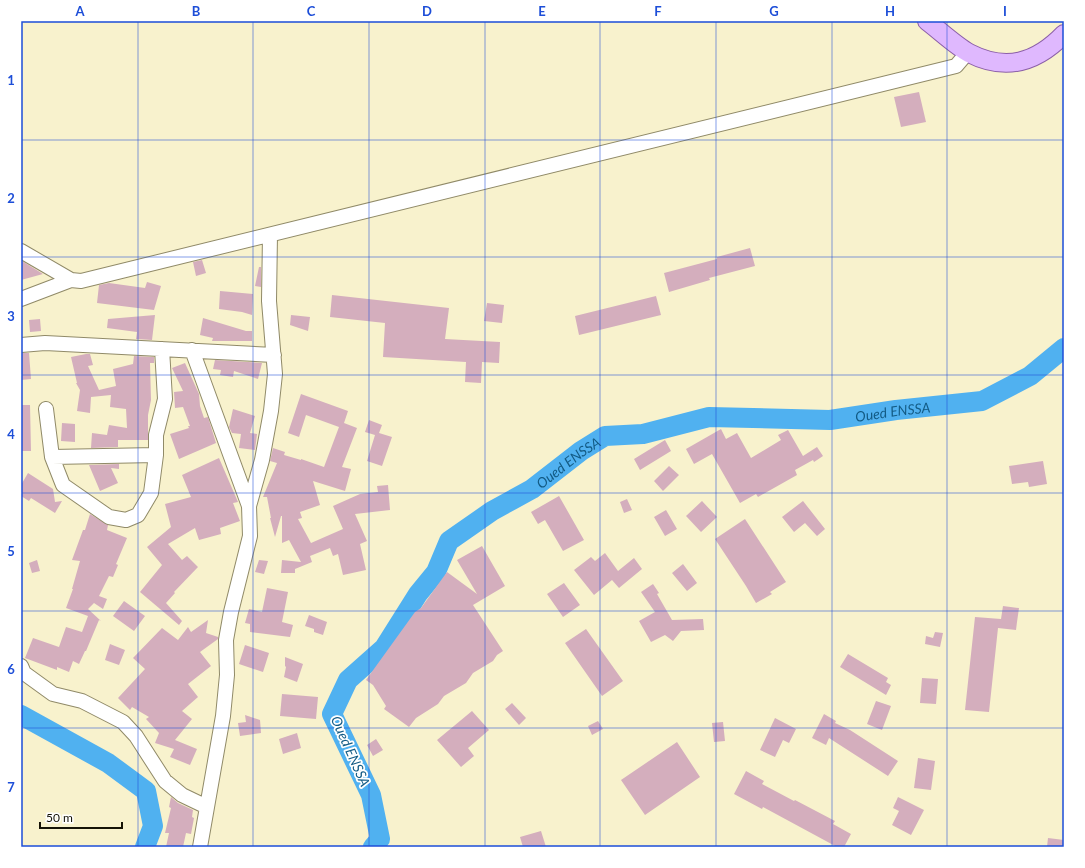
<svg xmlns="http://www.w3.org/2000/svg" width="1085" height="868" viewBox="0 0 1085 868" font-family="Lato,sans-serif">
<style>
.lines{fill:none;stroke-linecap:round;stroke-linejoin:round}
.river{stroke:#50b1f0;stroke-width:20}
.building{fill:#d4aebd}
.minor-casing{stroke:#908a68;stroke-width:16}
.major-casing{stroke:#8b5fa7;stroke-width:20}
.minor{stroke:#fff;stroke-width:14}
.major{stroke:#dfb8fe;stroke-width:18}
.grid{fill:none;stroke:#1d4ed8;stroke-width:1;stroke-opacity:0.55}
.labels{text-anchor:middle;dominant-baseline:central;stroke-width:3.5;stroke-linejoin:round;paint-order:stroke}
.water-label{font-size:14px;font-style:italic;fill:#135b85;stroke:#fff}
.neatline{fill:none;stroke:#1d4ed8;stroke-width:1.5}
.grid-label{font-size:13px;text-anchor:middle;font-weight:bold;fill:#1d4ed8}
</style>
<rect width="100%" height="100%" fill="#f8f2cd"/>
<g class="lines">
<g class="river">
<path d="M21,715l87,48 38,28 7,35 -8,21"/>
<path id="s1" d="M373,847l7,-8 -9,-44 -39,-81 16,-34 36,-32 34,-54 18,-22 13,-31 43,-30 40,-22 49,-38 24,-15 38,-2 66,-17 121,3 66,-10 86,-9 48,-25 34,-28"/>
</g>
</g>
<path class="building" d="M919,92l7,30 -25,5 -7,-30z
M750,248l5,18 -46,12 1,2 -41,12 -5,-19 53,-14v-2z
M202,260l4,13 -10,3 -3,-14z
M22,261l21,13 -22,6z
M259,267h2v20l-6,-1z
M147,282l14,4 -7,24 -57,-7 2,-18 10,-2 36,5z
M220,291l33,3 -1,21 -10,-3 -23,-3z
M332,295l117,13 -4,31 55,3 -1,21 -17,-1 -1,21 -16,-1 1,-20 -83,-5 2,-34 -55,-6z
M656,296l5,19 -82,20 -4,-19z
M487,303l17,2 -2,18 -18,-2z
M155,315l-3,25 -16,-1 1,-7 -30,-4 1,-9z
M291,315l19,2 -2,14 -18,-6z
M203,318l43,13h6v10h-40l1,-3 -13,-3z
M40,319l1,12 -11,1 -1,-12z
M21,353h8l2,26 -10,1z
M86,354h4l3,11 -5,1 11,24 17,-4 -3,-17 20,-5 1,-8 20,1v6h-4l1,37 -3,15v25h-30v7l-27,1 1,-15 15,2 2,-10 18,3 -1,-19 -16,-2 1,-12 -20,2 -1,16 -13,-2 3,-21 -4,-7h1l-6,-26z
M215,360l47,3 -4,16 -24,-8 -1,6 -13,-2 1,-5 -8,-1z
M185,363l14,31 1,12 4,12 4,-1 8,26 -37,16 -9,-25 19,-6 -1,-2h2l-7,-19 -8,1 -1,-16 9,-1 -11,-23z
M301,394l47,17 -4,12 13,5 -15,39 9,2 -6,22 -32,-10 7,24 -20,7 2,6 -4,1 13,24 32,-14 -10,-23 27,-12 18,-2 -1,-6 11,-1 2,25 -35,4 12,27 -7,3 6,26 -23,5 -5,-21 -5,2 -3,-8 -20,8 2,6 -17,7v4h-14l1,-13 19,2 -12,-22 -7,3v-27h-1l-6,21 -5,-19h1l-4,-21h-4l14,-34 -7,-2 3,-13 12,4 -1,3 17,5v-1l23,8 15,-40 -33,-12 -7,22 -11,-4z
M21,405h9l1,46h-10z
M233,409l22,7 -5,17 7,1 -2,16 -16,-2 2,-14 -9,-1 -3,-6z
M369,420l13,5 -3,8 13,4 -10,29 -15,-5 8,-26 -10,-3z
M62,423l13,1v18l-14,-1z
M721,429l5,10 11,-6 14,25 30,-18 -3,-5 10,-5 15,26 14,-9 6,9 -9,6 -1,-2 -18,10 2,5 -39,22 -2,-3 -16,9 -28,-49 -18,10 -8,-15z
M665,440l6,11 -31,19 -6,-11z
M219,458l19,44 -5,1 7,18 -20,7 1,6 -22,6 -4,-12 -27,16 14,16 5,-4 11,11 -24,25 1,1 -9,10 16,18 -3,4 -39,-33 22,-27 -15,-18 24,-20 -6,-23 26,-7 -9,-22z
M1043,461l4,23 -18,3 -1,-5 -16,2 -3,-18z
M119,464v5l-8,-1 7,15 -18,8 -11,-26z
M669,466l10,9 -16,16 -9,-10z
M28,473l25,16 2,13 7,-1 -7,12 -24,-15 -2,3 -8,-5v-11z
M559,496l25,44 -21,11 -18,-31 -7,4 -7,-12z
M627,499l5,11 -8,3 -4,-11z
M702,501l15,16 -16,15 -15,-16z
M803,501l22,28 -8,7 -12,-13 -11,9 -12,-15z
M666,510l11,19 -12,7 -11,-19z
M90,514l18,11 -1,5 20,8 -11,26 2,1 -5,12 -4,-1 -10,20 8,3 -4,10 -9,-6 -6,6 13,12 -2,-1 -13,31h-1l-6,13 -6,-3 -4,11 -12,-5v3l-32,-12 8,-20 26,9 7,-20 16,5 6,-16 -22,-8 7,-19h-1l8,-28 -8,-1 11,-30h2z
M745,519l41,63 -16,10 2,2 -16,9 -10,-17 -31,-47z
M482,546l23,40 -32,19 30,46 -6,4 -4,6 -20,12 -7,10 -22,13 -6,8 -22,14 -7,9 -25,-18 2,-3 -13,-21 -7,-5 49,-68 6,-4 26,-36 30,22 -20,-34z
M605,553l13,18 16,-13 8,11 -23,19 -7,-8 -18,15 -20,-25 17,-13 4,4z
M37,560l3,11 -8,2 -3,-10z
M259,560l9,1 -4,13 -9,-2z
M683,564l14,19 -10,8 -15,-18z
M564,583l16,22 -17,12 -16,-23z
M653,584l6,9 -2,1 15,26 31,-1 1,11 -23,1 -8,10 -8,-6 -14,7 -12,-21 16,-9 -14,-20z
M267,588l21,4 -6,30 11,3 -3,12 -40,-5v-8l-5,-1 4,-14 13,3z
M124,601l21,15 -11,15 -21,-15z
M1003,606l16,2 -2,14 -1,8 -18,-2 -9,84 -24,-2 10,-93 26,2z
M309,615l18,7 -4,13 -9,-3v-3l-9,-3z
M208,620l-2,13 12,4v2l-18,13 11,14 -23,18 10,13 -16,14 10,8 -17,21 22,9 -7,16 -20,-8 4,-8 -19,-6 4,-10 -13,-14 3,-2 -17,-10 -2,3 -12,-12 27,-29 -12,-11 29,-30 16,12 10,-13 3,5z
M586,629l37,52 -21,15 -37,-53z
M935,632l8,1 -3,14 -15,-3 1,-8 7,2z
M110,644l15,6 -6,15 -14,-5z
M245,645l24,8 -6,19 -24,-8z
M848,654l40,24 -2,4 5,3 -5,10 -46,-28z
M285,657l18,7 -6,18 -13,-5 2,-10 -1,-1z
M922,678l16,1 -2,25 -16,-1z
M282,694l36,3 -2,22 -36,-3z
M876,701l15,5 -9,24 -15,-6z
M512,703l14,15 -7,7 -14,-16z
M472,711l17,19 -21,18 6,8 -13,11 -24,-27z
M824,714l12,7 -1,2 15,7 48,31 -10,15 -59,-38 -3,7 -14,-7z
M245,715l15,5 1,13 -21,3 -2,-13 8,-1z
M775,718l21,11 -7,14 -6,-3 -8,17 -15,-7z
M598,721l5,8 -11,6 -4,-9z
M723,722l2,19 -11,1 -2,-19z
M297,733l4,15 -18,6 -4,-15z
M376,739l7,11 -10,6 -6,-11z
M677,742l23,35 -55,38 -24,-35z
M918,758l17,3 -4,29 -17,-2z
M746,771l18,10 -2,3 32,17 1,-1 40,21 -2,3 18,10 -7,13h-7l-74,-40 -1,2 -28,-15z
M171,797l7,6 15,7 -1,7 2,1 -3,16 -5,-1 -3,14h-17l3,-14h-4l6,-25 -2,-1z
M898,797l26,13 -13,25 -19,-10 7,-14 -6,-3z
M541,831l5,16h-23l-3,-10z
M1048,838l16,2v7h-17z"/>
<g class="lines">
<g class="minor-casing">
<path id="minor" d="M21,251l50,29 10,1 875,-215 12,-14
M21,299l50,-19
M21,345l24,-2 229,12
M192,350l57,156
M46,409l6,48 11,28 46,32 17,3 12,-5 13,-22 5,-38v-20l9,-36 -3,-50
M52,457l104,-2
M21,666l3,7 29,21 29,7 41,21 13,14 29,45 17,14 25,12
M200,847l23,-131 4,-41 -1,-35 5,-28 19,-76 -1,-30 13,-46 9,-49 4,-37 -6,-73 1,-66"/>
</g>
<g class="major-casing">
<path id="major" d="M927,21c12,9 29,25 42,32 37,19 67,10 95,-19"/>
</g>
<use href="#minor" class="minor"/>
<use href="#major" class="major"/>
</g>
<path class="grid" d="M138,21v826M253,21v826M369,21v826M485,21v826M600,21v826M716,21v826M832,21v826M947,21v826M21,140h1043M21,257h1043M21,375h1043M21,493h1043M21,611h1043M21,728h1043"/>
<g class="labels">
<g class="water-label">
<text stroke="none"><textPath href="#s1" startOffset="836">Oued ENSSA</textPath></text>
<text stroke="none"><textPath href="#s1" startOffset="500">Oued ENSSA</textPath></text>
<text transform="translate(351 751) rotate(66)">Oued ENSSA</text>
</g>
</g>
<rect width="1085" height="868" fill="none" stroke="#ffffff" stroke-width="44"/>
<path d="M40 822v6h82v-6" fill="none" stroke="#151306" stroke-width="2"/>
<text x="46" y="822" font-size="12" fill="#151306" stroke="#ffffff" stroke-width="3" paint-order="stroke">50 m</text>
<rect x="22" y="22" width="1041" height="824" class="neatline"/>
<g class="grid-label">
<text x="80" y="16">A</text>
<text x="196" y="16">B</text>
<text x="311" y="16">C</text>
<text x="427" y="16">D</text>
<text x="542" y="16">E</text>
<text x="658" y="16">F</text>
<text x="774" y="16">G</text>
<text x="890" y="16">H</text>
<text x="1005" y="16">I</text>
<text x="11" y="85">1</text>
<text x="11" y="203">2</text>
<text x="11" y="321">3</text>
<text x="11" y="439">4</text>
<text x="11" y="556">5</text>
<text x="11" y="674">6</text>
<text x="11" y="792">7</text>
</g>
</svg>
